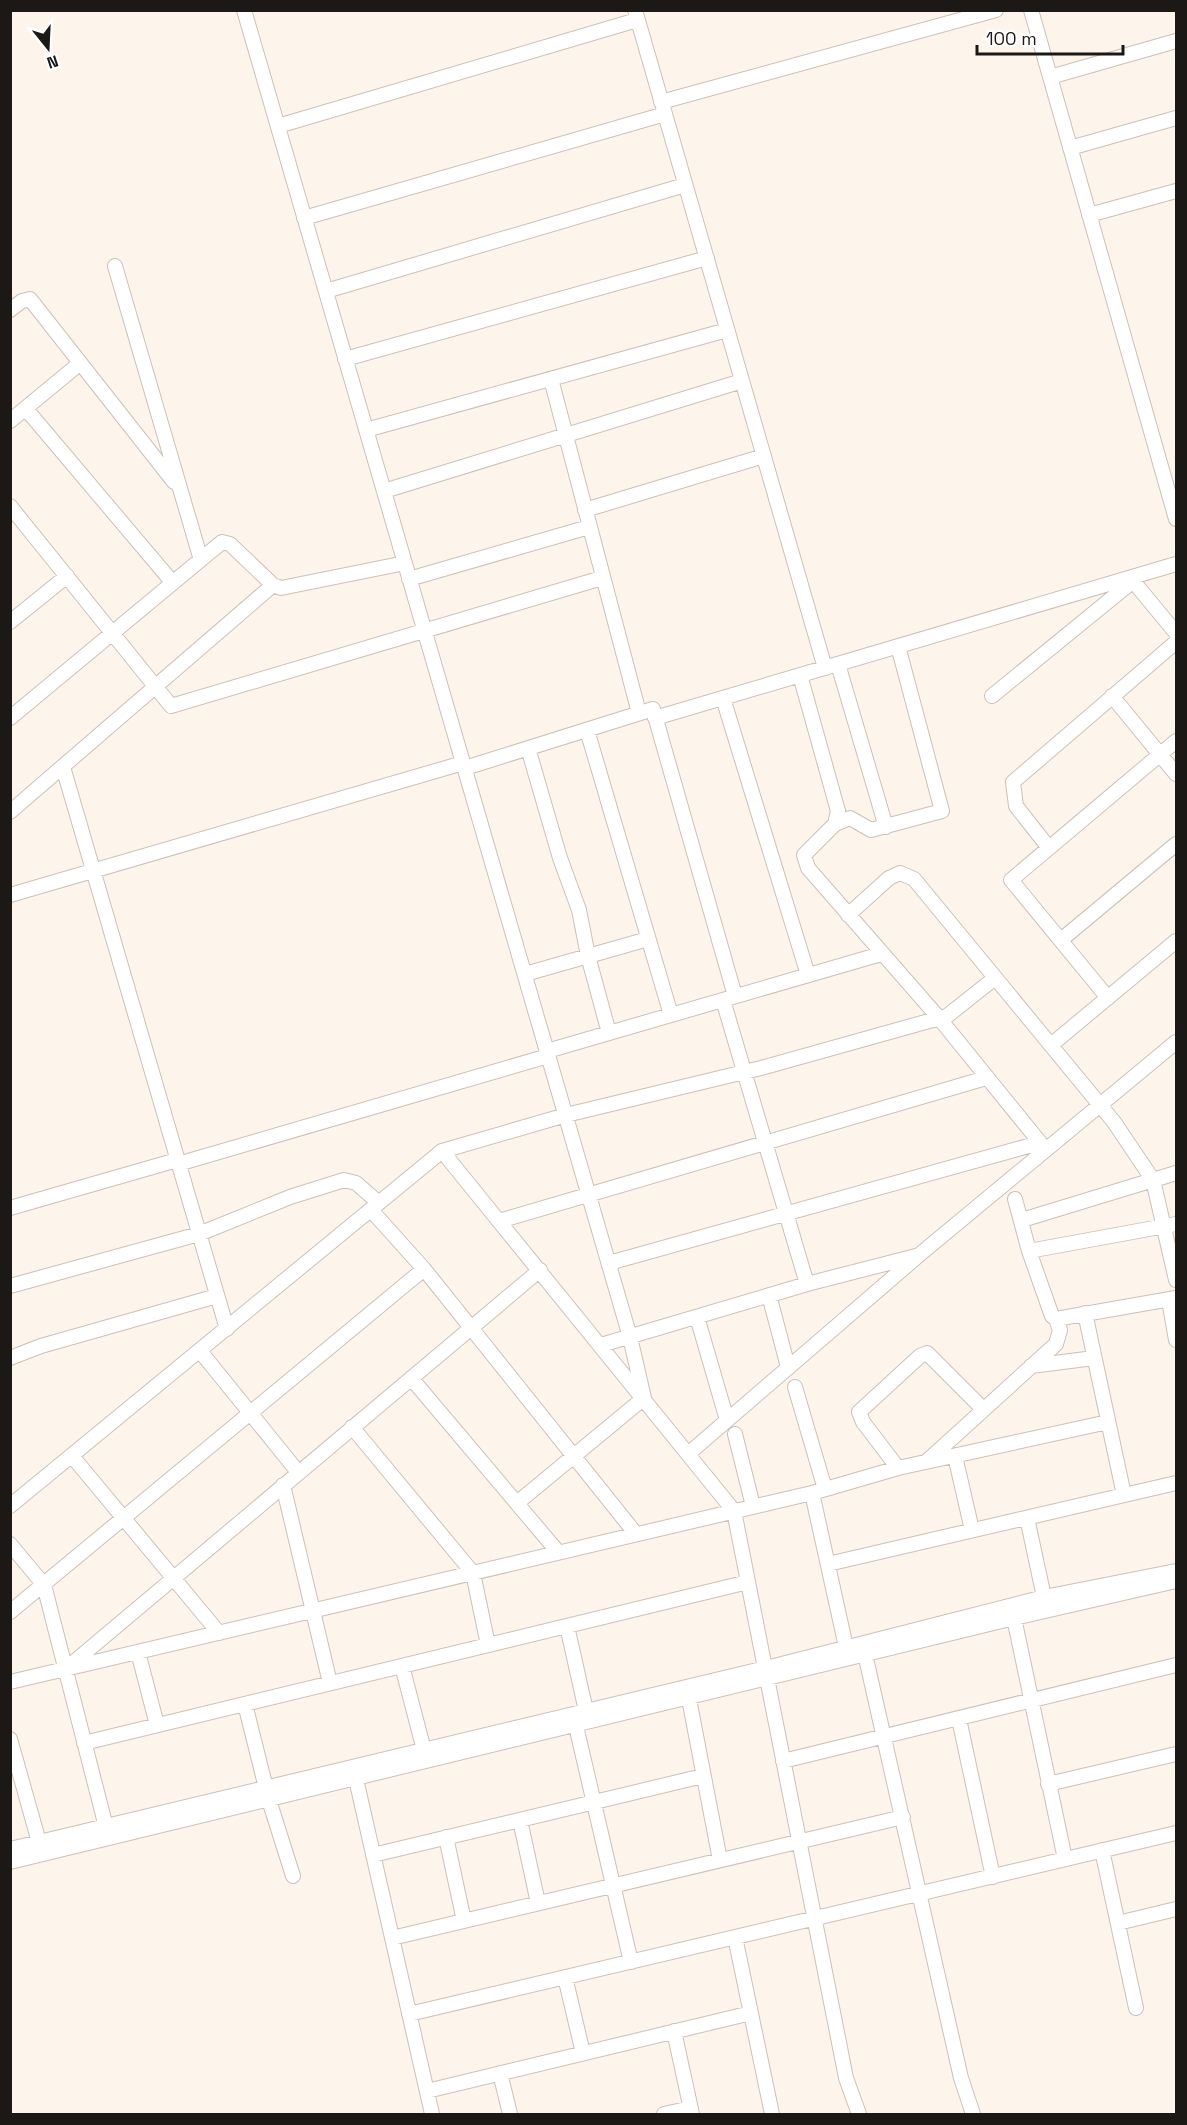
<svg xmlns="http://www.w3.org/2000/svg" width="1187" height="2125" viewBox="0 0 1187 2125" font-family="'Space Grotesk',sans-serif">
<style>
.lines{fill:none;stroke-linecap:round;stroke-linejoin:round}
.minor-casing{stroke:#ccc1b8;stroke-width:16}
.minor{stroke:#fff;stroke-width:14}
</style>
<rect width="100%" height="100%" fill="#fdf4ec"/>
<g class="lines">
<g class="minor-casing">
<path id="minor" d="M244,10l386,1327 14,61 -127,105
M635,10l190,658
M1031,10l145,509
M1050,77l126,-36
M661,102l335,-92
M278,126l359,-106
M1070,148l106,-30
M1089,215l87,-24
M304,218l361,-104
M115,266l86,294
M326,291l359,-106
M10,310l12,-9 8,-2 144,183
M345,359l362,-101
M551,379l88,334
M26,409l147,174
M10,421l69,-57
M366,430l361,-100
M384,491l358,-110
M10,506l161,200 431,-128
M585,510l179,-54
M409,579l180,-52
M10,622l57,-46
M838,664l48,163
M800,675l38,136 -3,13 -31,31 4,13 131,150 107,132
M992,696l141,-115 43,52
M1112,696l64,78
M723,698l85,277
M10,718l212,-176 8,2 43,41 8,3 124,-25
M655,718l521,-154
M587,730l84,285
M528,748l32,110 19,52 9,46 21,77
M63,767l164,562
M465,768l188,-59 82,287
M10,812l263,-227
M835,824l15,-6 21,12 71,-19 -44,-165
M1049,848l-33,-42 -3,-24 163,-140
M10,895l453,-132
M848,915l41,-37 11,-5 14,6 200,243 39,58 23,100
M1061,940l115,-96
M525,974l123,-35
M1108,998l-97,-118 165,-139
M723,1000l84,284
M1051,1045l125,-104
M547,1051l334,-97
M442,1151l292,360 112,567 13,36
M178,1164l370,-108
M1015,1199l14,52 23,65 4,3 120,-21
M10,1208l167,-48
M371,1210l53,59 212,265
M1022,1220l154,-47
M499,1221l487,-143
M1029,1251l147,-27
M609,1263l430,-120
M10,1286l189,-52 91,-37 54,-17 12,3 23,20
M769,1295l19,72
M1169,1300l7,40
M1085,1313l39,182
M697,1317l30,103
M601,1345l206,-61 109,-28
M200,1351l98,121
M10,1358l31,-12 176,-50
M1031,1366l63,-8
M411,1378l147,174
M795,1387l30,102
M352,1427l121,146 15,72
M735,1434l18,72
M688,1454l231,-199 257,-213
M72,1456l147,177
M955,1456l17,74
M926,1462l130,-118 4,-14 -4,-11
M898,1468l-35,-46 -4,-10 61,-56 7,-3 56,56
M283,1485l47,198
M812,1493l34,154
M10,1506l432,-355 124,-36 195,-47 186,-52 48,-38
M1027,1518l17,79
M10,1544l34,41 62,242
M828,1564l348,-81
M10,1612l414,-343
M1014,1618l51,241
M567,1626l19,85
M138,1652l19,73
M865,1654l96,424 12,36
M402,1666l22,84
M68,1667l472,-397
M10,1682l802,-189 86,-25 210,-46
M689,1699l31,161
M245,1704l24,96 24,76
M959,1719l34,158
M576,1726l55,236
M10,1739l29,103
M84,1743l664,-161
M783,1761l393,-96
M356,1779l76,335
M1048,1784l128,-30
M520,1820l18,83
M446,1837l18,84
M10,1849l756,-181 278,-71 132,-26
M1102,1850l34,158
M373,1855l330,-79
M10,1862l1004,-244 162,-37
M1118,1923l58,-14
M735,1937l37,177
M392,1938l511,-121
M565,1977l18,76
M409,2014l767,-181
M674,2031l18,83
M500,2073l10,41
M427,2091l324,-78
M664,2114l27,-6"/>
</g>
<use href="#minor" class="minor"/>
</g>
<rect width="1187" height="2125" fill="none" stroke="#1c1815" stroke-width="24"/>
<g transform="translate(48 48) rotate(162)" stroke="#ffffff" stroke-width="4.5" paint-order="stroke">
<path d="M0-4.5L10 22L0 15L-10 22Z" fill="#1c1815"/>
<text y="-9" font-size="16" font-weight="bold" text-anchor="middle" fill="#1c1815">N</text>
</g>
<path d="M977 45v9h146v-9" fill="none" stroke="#1c1815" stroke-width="3"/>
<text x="986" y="45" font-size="18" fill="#1c1815" stroke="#ffffff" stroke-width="4.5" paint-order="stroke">100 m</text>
</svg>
